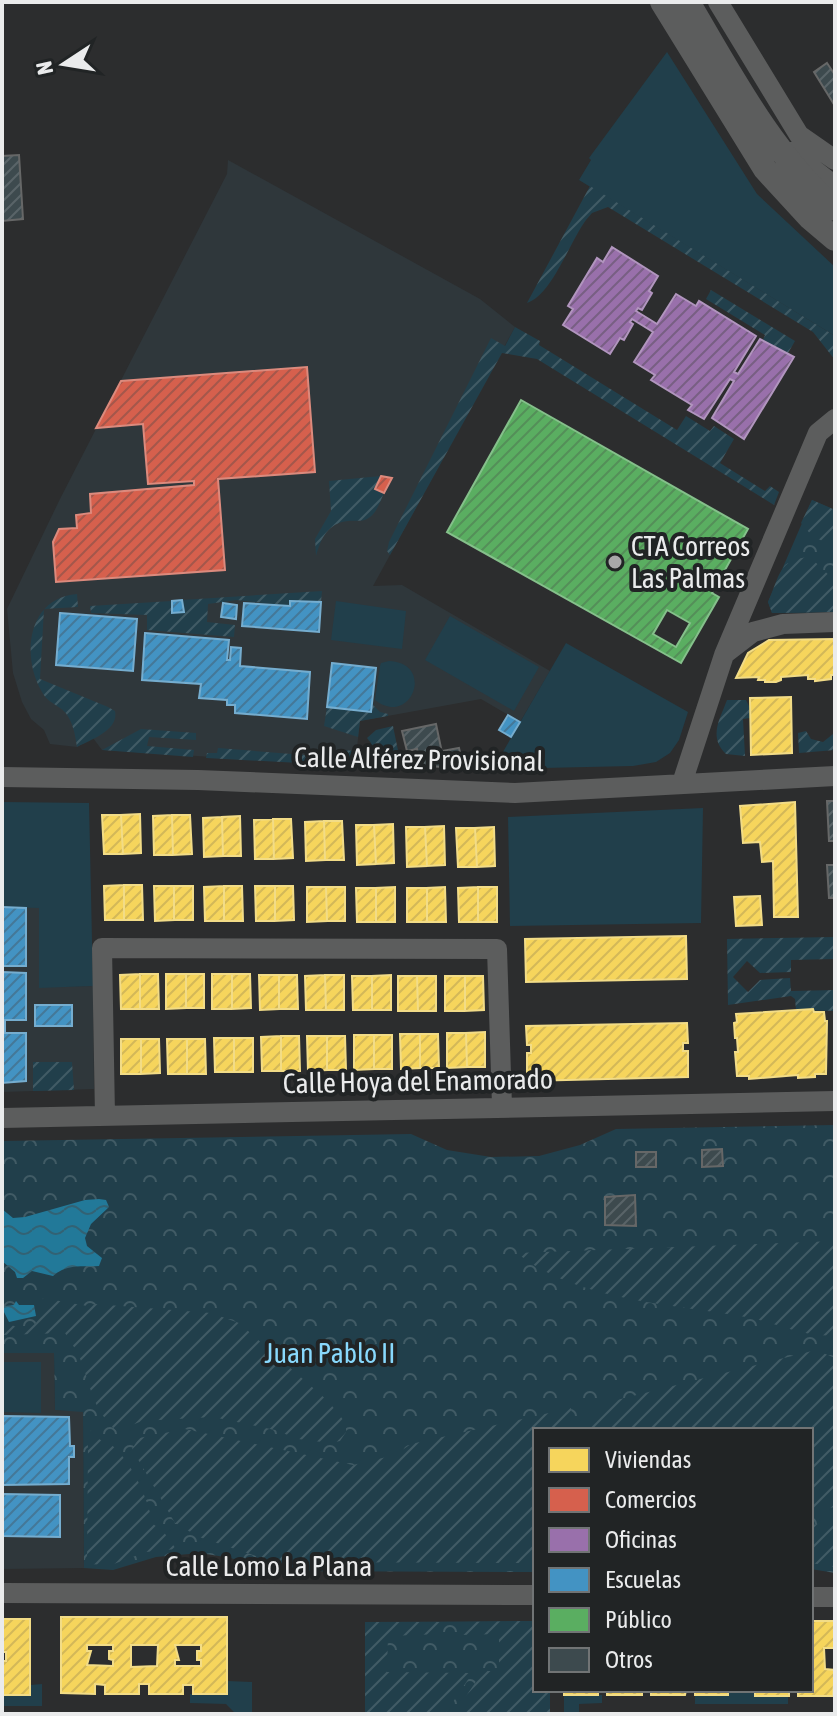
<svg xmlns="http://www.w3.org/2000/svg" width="837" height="1716" viewBox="0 0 837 1716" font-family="'Asap Condensed',sans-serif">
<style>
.built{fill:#2f373b}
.grass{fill:#213f4b}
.park{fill:url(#park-crowns)}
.garden{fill:url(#garden-furrows)}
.water{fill:url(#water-waves)}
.homes{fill:url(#homes-hatch);stroke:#f2dc87;stroke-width:2;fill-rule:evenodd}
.shops{fill:url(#shops-hatch);stroke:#dc8a7d;stroke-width:2}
.offices{fill:url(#offices-hatch);stroke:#b195be;stroke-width:2}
.schools{fill:url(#schools-hatch);stroke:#75adcf;stroke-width:2}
.public{fill:url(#public-hatch);stroke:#85c08b;stroke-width:2;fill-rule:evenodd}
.building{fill:url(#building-hatch);stroke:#666767;stroke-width:2}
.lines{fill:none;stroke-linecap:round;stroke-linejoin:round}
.minor{stroke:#5c5d5d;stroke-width:20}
.tertiary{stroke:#5c5d5d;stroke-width:24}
.poi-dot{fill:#a8a8aa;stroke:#212425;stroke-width:3}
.labels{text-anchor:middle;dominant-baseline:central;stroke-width:8;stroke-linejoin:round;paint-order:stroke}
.poi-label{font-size:28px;fill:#eaebec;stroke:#212425;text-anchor:start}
.street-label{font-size:28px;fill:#eaebec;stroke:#212425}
.park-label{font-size:28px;fill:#88d8fc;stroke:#212425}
</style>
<defs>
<pattern id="park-crowns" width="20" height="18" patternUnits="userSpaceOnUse" patternTransform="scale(2)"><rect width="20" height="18" fill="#213f4b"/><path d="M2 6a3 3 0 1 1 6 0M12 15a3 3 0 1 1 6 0" fill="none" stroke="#415b65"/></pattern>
<pattern id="garden-furrows" width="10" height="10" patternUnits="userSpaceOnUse" patternTransform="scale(2)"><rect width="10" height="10" fill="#213f4b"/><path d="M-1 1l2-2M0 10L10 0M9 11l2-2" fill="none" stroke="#415b65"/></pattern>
<pattern id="water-waves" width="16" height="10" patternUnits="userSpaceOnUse" patternTransform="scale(2)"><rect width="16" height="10" fill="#227999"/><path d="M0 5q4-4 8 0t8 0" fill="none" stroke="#326274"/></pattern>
<pattern id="homes-hatch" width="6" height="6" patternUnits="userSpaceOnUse" patternTransform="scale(2)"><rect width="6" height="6" fill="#f6d55c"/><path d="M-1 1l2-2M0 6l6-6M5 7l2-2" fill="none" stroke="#d3b858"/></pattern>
<pattern id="shops-hatch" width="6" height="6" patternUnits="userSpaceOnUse" patternTransform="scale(2)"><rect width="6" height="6" fill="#d6604d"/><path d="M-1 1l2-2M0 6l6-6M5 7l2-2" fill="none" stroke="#a4574b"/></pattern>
<pattern id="offices-hatch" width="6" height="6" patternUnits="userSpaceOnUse" patternTransform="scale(2)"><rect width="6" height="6" fill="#9970ab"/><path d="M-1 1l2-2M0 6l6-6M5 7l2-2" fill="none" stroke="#785f83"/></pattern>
<pattern id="schools-hatch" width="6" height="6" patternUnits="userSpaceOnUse" patternTransform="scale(2)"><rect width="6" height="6" fill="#4393c3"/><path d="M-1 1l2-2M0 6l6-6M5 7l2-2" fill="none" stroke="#447898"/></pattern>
<pattern id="public-hatch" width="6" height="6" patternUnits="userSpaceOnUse" patternTransform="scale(2)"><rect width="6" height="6" fill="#5aae61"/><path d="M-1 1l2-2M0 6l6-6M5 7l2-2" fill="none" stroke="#548f59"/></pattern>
<pattern id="building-hatch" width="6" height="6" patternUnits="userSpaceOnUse" patternTransform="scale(2)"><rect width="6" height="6" fill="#3d4a4e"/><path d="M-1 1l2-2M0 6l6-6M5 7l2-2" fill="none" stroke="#596468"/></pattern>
</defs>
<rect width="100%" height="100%" fill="#2c2d2e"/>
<path class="built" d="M228,160l252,139 35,28 -142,259 29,-1 148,86 -30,51 -39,-23 -121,22 -5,45 -253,-16 -9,-12 -16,9 -27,-3 -6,-14 -13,-11 -9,-17 -9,-29 -6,-64 53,-110 167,-325z
M2,854h38l-1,133 54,-1 1,103 -92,3z
M54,1352l1,58 28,1 1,157 -82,1v-216z"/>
<path class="grass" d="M667,52l90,142 78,73v69l-256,-156 12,-20 -2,-2z
M336,601l70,10 -4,38 -71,-9z
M450,616l89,51 -25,44 -89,-51z
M566,643l122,69 -9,28 -9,13 -14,9 -23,4 -140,3z
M389,661c47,2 22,67 -14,39l5,-34 1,-3z
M2,802l87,1 4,183 -54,2v-80l-37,-1z
M703,808l-2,115 -191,3 -2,-109z
M2,1362h39v51l-39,-1z
M227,1681l25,1v32h-16l-10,-10 -36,-1v-9h37z
M42,1684v22h-40v-11h27l1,-10z
M728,1690h28l32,6v8h-93v-9h33z
M564,1695h38v8l-23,1v10h-15z"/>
<path class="park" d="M812,500l23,10v102l-63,1 -4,-11z
M835,1125v448l-24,-4v-139h-276v142l-269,-1 -35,-13 -31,-5 -44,4 -43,13 -29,-2 -1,-156 -28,-2 -1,-57h-52v-212l409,-7 36,16 44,7 48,-1 41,-11 36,-16z
M535,1621v69h15v24h-185v-92z"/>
<path class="garden" d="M590,186l245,150v24l-22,-28 -205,-125 -16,6 -6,7c-16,21 -34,75 -59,83z
M711,290l84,51 -7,12 -25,-13 2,-5 -59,-36z
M515,327l25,14 -1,4 138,85 9,-14 24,15 4,-5 20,13 -14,24 45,28 5,-5 9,6 -5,13 -237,-146 -35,-6 -112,202 -3,-4 2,-9 102,-204 14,8z
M381,476l-6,13 9,4c-4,9 -8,22 -17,26 -6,3 -13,1 -19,2 -20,2 -27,17 -32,35l-1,-17 16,-28 -2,-30z
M812,500l23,10v21l-5,13 -17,-7 -12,-14z
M810,557l25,24v31l-63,1 -4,-11c12,-26 10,-43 42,-45z
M322,591l-1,11 -30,-1 -1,5 -53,-6 -29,4 -1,18 28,3 -1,12 -87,-7v-15l-56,-2 -1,-7 82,-5v11h11l-1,-12z
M77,594l1,13 -34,2 -4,70 68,28 7,4c4,19 -23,28 -38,36 -2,-14 -5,-31 -17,-39 -7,-5 -14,-8 -18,-16 -21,-35 -15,-94 35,-98z
M727,700h19l3,6 1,12 -7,1 2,37 -19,-2c-18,-17 -6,-35 1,-54z
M372,704l8,8 8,2v2l-28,5 -2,16 -34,-11 3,-19 44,5z
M835,717v33l-36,3 -1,-20 8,-2 5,8 12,3 10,-8z
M393,726l8,39 -27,-1 -3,-21 -4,-5 9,-8z
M141,729l55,4v7l-47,-3 -2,9 47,4 -1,7 -91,-7z
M218,748l123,10 1,-8 14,1 -1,15 -149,-8 1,-5h10z
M835,937v22l-44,1v12l-31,1 -13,-12 -14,16 15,15 12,-12 30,-2 1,13 44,-1v21l-39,-1 -1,-11 -4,-3 -63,9 -1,-66z
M33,1062h39l2,28 -41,1z
M835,1241v94c-29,3 -56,-11 -84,-17 -75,-14 -174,-16 -234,-65z
M43,1298l44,8 8,-2 116,9 28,10 89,78 13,16 5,7v8l-6,9 -10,2 -32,-4 -23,-9 -62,-13 -71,4 -25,10c-25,-22 -25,-41 -36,-70 -4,-10 -10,-19 -16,-28l-63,2v-19c8,12 27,18 36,4 3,-6 3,-15 5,-22z
M816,1350l19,8v149l-24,4v-81h-230l20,-26z
M571,1408l1,9 -7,13h-30v133l-261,-1 -75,-25 -24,-14 -43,-74 7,-11 46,-9 168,36 42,-10 16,-11z
M91,1430c11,16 16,9 25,19 19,20 31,48 37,75l10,7 13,18 -30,3 -35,13 -24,-1 1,-120z
M835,1521v46l-24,-4v-38z
M535,1621v69h15v24h-96l29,-43h16v-37l-38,1v-13z
M365,1622h78l-1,12 -54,2 -1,36 82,1v5l-24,36h-80z"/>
<path class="water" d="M99,1199l7,1 3,7 -18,17 -6,14 2,8 15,12 -3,8c-18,1 -31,-3 -46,10l-21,-5 -9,7h-6l-2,-6 -13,-11v-52l11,9 12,-1 60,-17z
M16,1301l3,4h15l2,11 -27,6 -6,-12 2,-4 9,-1z"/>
<path class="homes" d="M835,639v36h-4v4l-16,2v-2h-7v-4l-27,2v3l-5,2h-11v-2h-7l1,-3 -23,1 12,-25 21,-13z
M791,697l1,56 -41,2 -1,-57z
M795,802l3,115h-24l-1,-56 -11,1 -2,-20 -17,1 -3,-37z
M140,814l1,39 -18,1 -2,-39z
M102,815h19l2,39h-19z
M172,815l1,40h-19l-1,-39z
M172,815h18l2,39 -19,1z
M240,816l1,40h-18l-1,-39z
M222,817l1,39 -19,1 -1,-39z
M273,819h18l2,39 -19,1z
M273,819l1,40h-19l-1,-39z
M324,821h18l2,39h-19z
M324,821l1,39 -19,1 -1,-39z
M393,824l1,39 -18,1 -2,-39z
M356,825h18l2,39 -19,1z
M444,826l1,39 -18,1 -2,-39z
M406,827h19l2,39 -20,1z
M494,827l1,39 -18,1 -2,-39z
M456,828h19l2,39h-19z
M124,885v35h-19l-1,-34z
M124,885h18l1,35h-19z
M154,886h20v34l-19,1z
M174,886h19v34h-19z
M224,886v35h-19l-1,-34z
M224,886h18l1,35h-19z
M255,886h20v35h-19z
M275,886h18l1,34 -19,1z
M307,887h19l1,34 -20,1z
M326,887h19v34h-18z
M395,887v35h-19v-34z
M445,887l1,35h-19v-34z
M478,887h19v35h-19z
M478,887v35h-19l-1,-34z
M356,888h20v34h-19z
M407,888h20v34h-20z
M760,896l2,29 -26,1 -2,-29z
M686,936l1,43 -161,3 -1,-43z
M140,974v35h-19l-1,-34z
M140,974h18l1,35h-19z
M166,974h20v34l-20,1z
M186,974h18v34h-18z
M212,974h20v35h-20z
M232,974h18l1,34 -19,1z
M259,975h20v34l-19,1z
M279,975h18l1,34h-19z
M325,975l1,35h-20l-1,-34z
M325,975h19v35h-18z
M391,975v35h-19v-34z
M352,976h20v34h-19z
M398,976h19l1,35h-20z
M417,976h19v35h-18z
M445,976h20v35h-20z
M465,976h18l1,34 -19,1z
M813,1009l1,3h10l1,9h2l-1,53h-11v3l-17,1v-3l-49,4v-3h-12l-2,-24h3l-1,-14h-2l-1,-15 3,-1 -1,-8z
M687,1023l1,20h-5v8h5v26l-161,4v-28h4v-8h-4l-1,-19z
M485,1032v35h-18l-1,-34z
M447,1033h19l1,34 -20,1z
M400,1034h20v34l-19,1z
M420,1034h18l1,34h-19z
M354,1035h20v34l-20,1z
M374,1035h18v34h-18z
M281,1036v35h-19l-1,-34z
M281,1036h18l1,35h-19z
M307,1036h20v34l-19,1z
M327,1036h18l1,34h-19z
M214,1038h20v34h-19z
M234,1038h19v34h-19z
M121,1039h20v35h-20z
M141,1039h18l1,34 -19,1z
M167,1039h20v35h-19z
M187,1039h18l1,35h-19z
M61,1617h166v77h-34v-9h-10v9h-34v-10h-10v10h-34v-9l-10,-1v10l-34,-1zM87,1645h26v6h-4v8l4,1v6l-26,-1 4,-14h-4zM131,1645h27l-1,21 -26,1zM175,1645h26v6h-4v9h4v6h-26v-6h4z
M2,1619h28v76h-28v-34h4v-9h-4z
M811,1621h24v27h-11l1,21 10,1 -2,26h-35v-6h13z
M564,1690h34v5h-34z
M607,1690h35v5h-35z
M651,1690h35l-1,5h-34z
M695,1690h33v5h-33z
M755,1690h34v6h-34z"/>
<path class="shops" d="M307,367l8,105 -97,7 7,91 -169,12 -3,-40 6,-13 18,-1 -1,-13 15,-2 -1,-19 104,-9v-4l-46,3 -5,-60 -47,4 25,-47z
M381,476l11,2 -8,15 -9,-4z"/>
<path class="offices" d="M612,247l46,29 -9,15 3,2 -10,17 -4,-2 -2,3 21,13 19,-30 20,12 3,-5 57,35 -22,36 4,2 22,-35 34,18 -50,82 -32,-21 22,-37 -4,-2 -26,40 -16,-9 4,-5 -41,-25 4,-5 -21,-13 19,-30 -21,-13 -2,3 3,2 -9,16 -4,-2 -10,16 -47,-29 10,-16 -5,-3 29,-48 6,4z"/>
<path class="schools" d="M182,600l2,12 -12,1v-12z
M290,601l31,1 -2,30 -77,-6 2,-23 46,3z
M223,603l14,2 -1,14 -15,-2z
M60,613l77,6 -4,52 -77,-6z
M145,633l84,7 -2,20h3l1,-13 10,1 -1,18 70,6 -3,47 -72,-6v-8h-8v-5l-28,-2 2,-14 -59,-4z
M332,663l44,5 -5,44 -44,-5z
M508,715l12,7 -9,15 -12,-7z
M2,907l24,1v58h-24z
M2,972l24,1v47h-21v13h21v48l-24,2z
M35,1005h37v21h-37z
M2,1416l67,1 1,29h4v11h-5v27l-67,1z
M2,1494l58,1v42l-57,-1z"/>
<path class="public" d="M521,400l227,129 -36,64 7,4 -38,66 -234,-131zM667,610l23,13 -14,24 -23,-13z"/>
<path class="building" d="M827,63l8,12v31l-21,-34z
M19,155l4,64 -21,2v-65z
M436,724l9,43 -24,-1 -4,-17 -10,2 -5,-20z
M459,748l3,13h32l2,3 -3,5 -48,-2 -3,-16z
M827,801h8v40h-6z
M827,865h8v33h-6z
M722,1149l1,17 -21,1v-17z
M636,1152h20v15h-20z
M635,1195l1,31 -31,-1v-28z"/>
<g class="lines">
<path class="minor" d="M718,2l81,133 36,25
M791,152l44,34
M727,652l26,-20 30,-8 52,-2
M2,777l196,3 317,13 320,-17
M682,783l42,-128 94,-222 17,-14
M105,1116l-3,-168 395,1 5,157
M2,1118l833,-17
M2,1593l533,2
M811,1597h24"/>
<path class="tertiary" d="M662,2l103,167 44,48 26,22
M688,2c42,71 84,152 147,207"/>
</g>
<circle class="poi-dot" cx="615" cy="562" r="8"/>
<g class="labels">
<g class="poi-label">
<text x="631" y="546">CTA Correos<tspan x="631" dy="32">Las Palmas</tspan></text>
</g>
<g class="street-label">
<text transform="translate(419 759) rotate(1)">Calle Alférez Provisional</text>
<text transform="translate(418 1081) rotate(-1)">Calle Hoya del Enamorado</text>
<text x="269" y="1566">Calle Lomo La Plana</text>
</g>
<g class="park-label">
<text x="330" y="1353">Juan Pablo II</text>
</g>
</g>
<rect width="837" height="1716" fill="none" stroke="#eaebec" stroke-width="8"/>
<rect x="533" y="1428" width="280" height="264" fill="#212425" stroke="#717475" stroke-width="2"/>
<rect x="549" y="1448" width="40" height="24" fill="#f6d55c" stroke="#717475" stroke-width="2"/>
<text x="605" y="1468" font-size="24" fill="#eaebec">Viviendas</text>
<rect x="549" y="1488" width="40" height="24" fill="#d6604d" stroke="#717475" stroke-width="2"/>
<text x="605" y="1508" font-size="24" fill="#eaebec">Comercios</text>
<rect x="549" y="1528" width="40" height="24" fill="#9970ab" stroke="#717475" stroke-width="2"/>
<text x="605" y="1548" font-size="24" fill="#eaebec">Oficinas</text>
<rect x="549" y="1568" width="40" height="24" fill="#4393c3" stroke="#717475" stroke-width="2"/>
<text x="605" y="1588" font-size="24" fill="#eaebec">Escuelas</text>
<rect x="549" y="1608" width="40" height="24" fill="#5aae61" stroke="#717475" stroke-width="2"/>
<text x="605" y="1628" font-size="24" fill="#eaebec">Público</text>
<rect x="549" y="1648" width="40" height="24" fill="#3d4a4e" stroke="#717475" stroke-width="2"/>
<text x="605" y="1668" font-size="24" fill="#eaebec">Otros</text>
<g transform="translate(64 64) rotate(258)" stroke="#212425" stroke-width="6" paint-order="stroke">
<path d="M0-6L14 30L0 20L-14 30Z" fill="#eaebec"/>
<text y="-12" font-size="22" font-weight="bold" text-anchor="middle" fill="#eaebec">N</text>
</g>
</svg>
